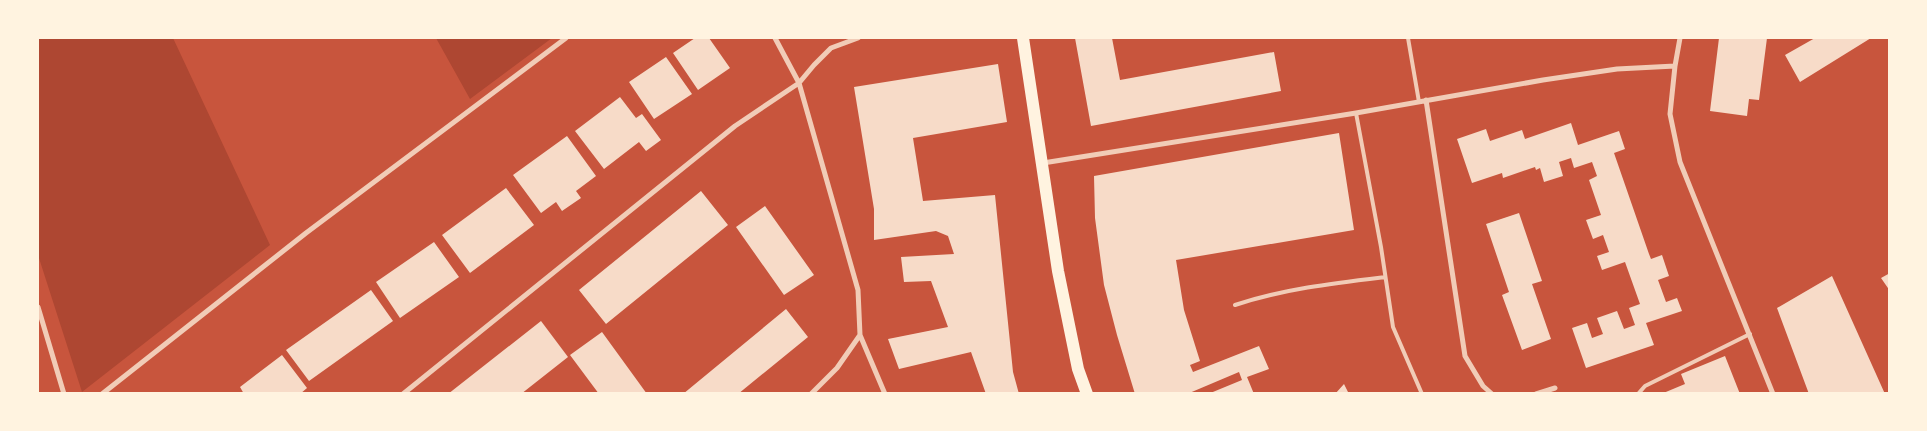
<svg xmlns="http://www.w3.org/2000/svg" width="1927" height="431" viewBox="0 0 1927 431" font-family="'Varela Round',sans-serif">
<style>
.green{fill:#ae4732}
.building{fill:#f7dbc8}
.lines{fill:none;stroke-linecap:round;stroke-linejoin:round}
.service{stroke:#f1ccb7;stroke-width:4}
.minor{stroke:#f1ccb7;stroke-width:5}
.primary{stroke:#fff3e0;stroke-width:12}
</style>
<rect width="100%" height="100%" fill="#c8553d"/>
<path class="green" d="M38,38h135l97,207 -188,147 -44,-137z
M436,38h116l-82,61z"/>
<path class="building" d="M695,38h14l21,30 -32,22 -25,-37z
M1075,38h37l8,42 154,-28 7,39 -190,35z
M1719,38h48l-8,62 -10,-1 -2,17 -37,-5z
M1815,38h56l-71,44 -15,-27z
M666,57l26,37 -38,25 -25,-37z
M998,64l9,58 -94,16 10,63 72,-6 18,177 6,22h-33l-15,-42 -72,17 -11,-30 60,-12 -17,-46 -27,1 -3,-25 53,-3 -6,-18 -12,-5 -62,9v-31l-20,-122z
M620,97l16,21 6,-4 19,26 -15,11 -7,-9 -35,27 -29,-38z
M1571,123l7,22 41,-14 6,18 -11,4 35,101 2,5 11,-4 7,21 -11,4 8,22 11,-4 5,13 -36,12 8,22 -68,23 -14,-40 15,-5 5,15 11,-4 -6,-16 20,-7 7,18 11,-4 -6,-17 11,-4 -15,-42 -23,8 -5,-14 12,-4 -6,-17 -10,4 -7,-19 15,-5 -12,-35 8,-4 -5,-14 -18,6 -3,-10 -12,4 4,14 -19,6 -4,-14 -4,2 -1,-3 -32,11 -1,-5 -30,10 -15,-44 29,-10 4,12 32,-11 3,9z
M1339,133l15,97 -178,30 8,50 16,51 -10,4 3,7 66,-26 10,23 -22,8 7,17h-46l34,-14 -3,-8 -52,22h-52l-18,-59 -13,-50 -9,-67 -1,-42z
M567,136l29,40 -20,15 5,7 -19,13 -6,-9 -15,11 -28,-38z
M506,188l28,37 -64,48 -28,-38z
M701,191l27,34 -122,99 -27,-34z
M765,206l49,69 -30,20 -48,-68z
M1519,213l23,68 -10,3 19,55 -29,11 -20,-55 7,-3 -23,-68z
M434,242l25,35 -59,41 -24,-36z
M1890,273v18l-9,-13z
M1832,276l53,118h-76l-32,-86z
M371,290l22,31 -84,60 -23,-31z
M786,309l22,28 -70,57h-55z
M541,321l27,36 -47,37h-73z
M602,332l45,62h-48l-29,-39z
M282,355l25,33 -7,6h-56l-4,-7z
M1725,356l15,38h-79l24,-10 -4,-10z
M1344,384l5,10h-14z"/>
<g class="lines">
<path class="service" d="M1408,38l11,64
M1356,113l25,134 12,80 29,67
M1235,305c48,-16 100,-22 150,-28
M1638,394l7,-8 105,-52"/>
<path class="minor" d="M775,38l24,45 59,207 2,45 25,59
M1680,38l-5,28 -5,48 10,48 93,232
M1426,100l39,256 18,30 9,8
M1043,163l313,-50 187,-33 74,-11 58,-3
M38,307l26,87
M102,394l204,-161 260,-195
M403,394l332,-268 64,-43 15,-18 17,-17 27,-10
M811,394l26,-26 23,-33
M1536,394l19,-6"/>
<path class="primary" d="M1023,38l35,233 20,98 9,25"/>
</g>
<rect width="1927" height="431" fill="none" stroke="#fff3e0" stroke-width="78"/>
</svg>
